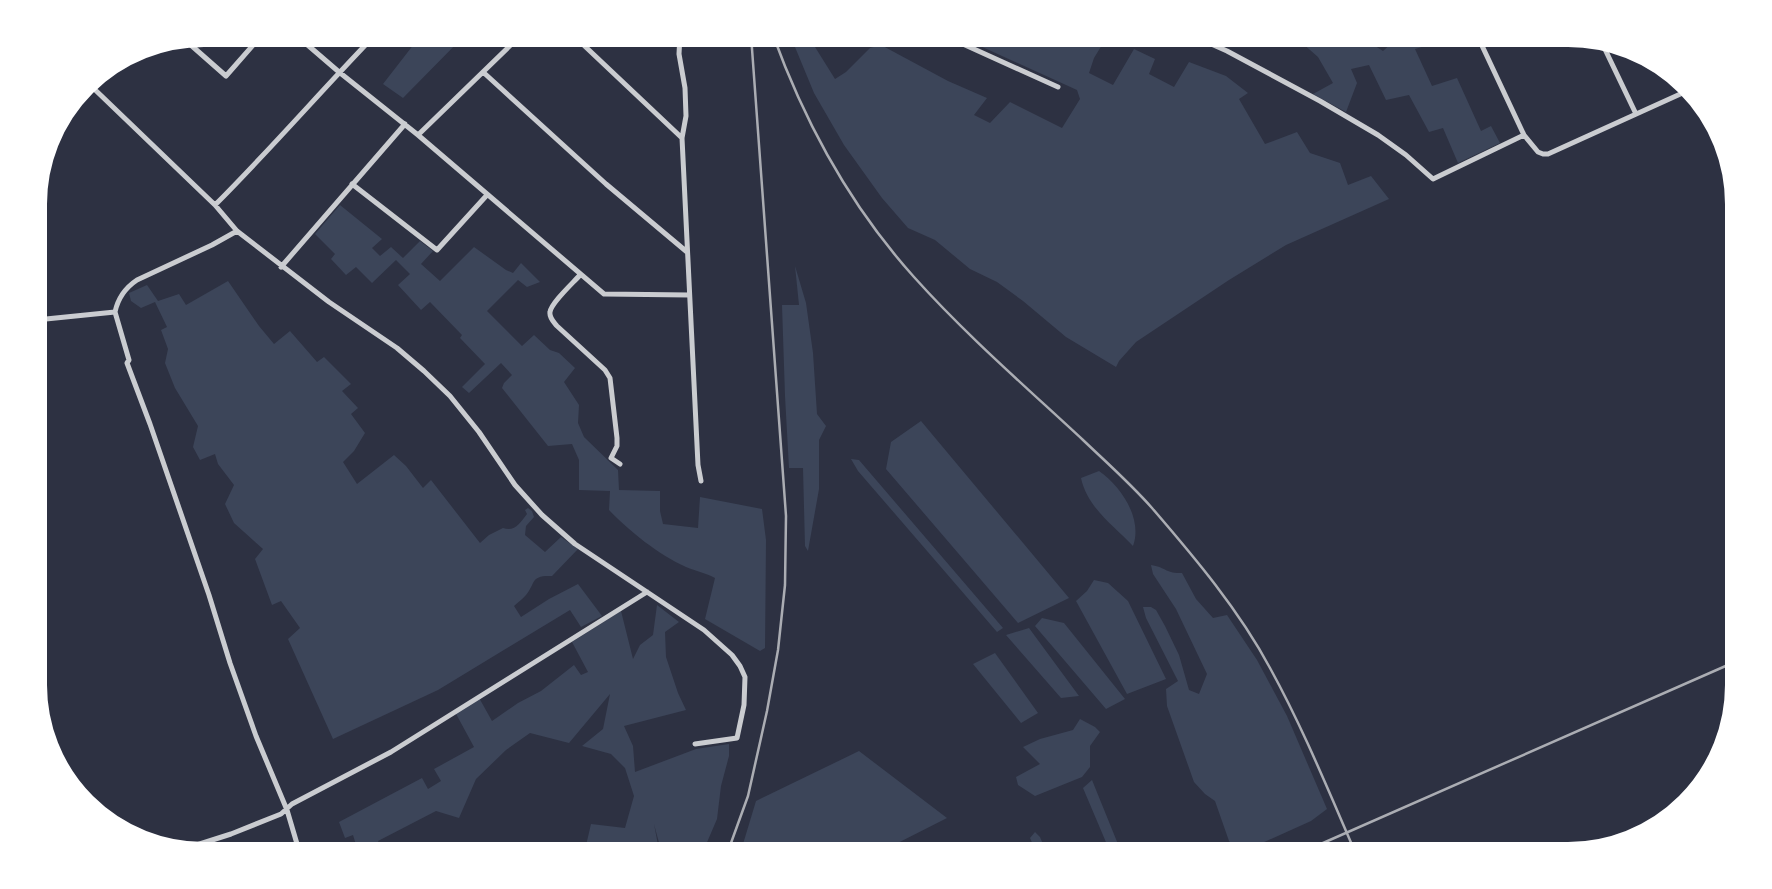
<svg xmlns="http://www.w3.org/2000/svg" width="1772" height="889" font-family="Roboto,sans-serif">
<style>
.green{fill:#3c4559}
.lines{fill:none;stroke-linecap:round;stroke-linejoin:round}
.minor{stroke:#caccd0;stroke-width:5}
.rail{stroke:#abadb3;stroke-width:2.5}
.rim{fill:none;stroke:#fff;stroke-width:6}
</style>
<rect width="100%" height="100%" fill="#2d3142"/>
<path class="green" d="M421,35h44l-62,63 -20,-14z
M790,35h14l11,12 20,32 11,-7 24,-24 11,-3 67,36 39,17 -13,17 16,8 20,-21 52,26 18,-29 -3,-9 -121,-55h68l5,2 2,-2h65l9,5 -11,18 -5,15 24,12 21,-36 21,10 -6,15 25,13 15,-25 37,14 22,17 -9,6 26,45 32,-12 13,21 30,10 8,22 23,-9 18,23 -103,46 -57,35 -93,62 -17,19 -3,6 -50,-30 -43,-36 -26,-19 -27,-13 -35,-29 -27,-12 -26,-30 -38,-53 -30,-52z
M1293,35h65l25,16 11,-10 2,-6h43l-4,8 -20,6 17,37 25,-8 24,53 10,-5 9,17 -42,20 -15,-35 -14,4 -20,-37 -23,5 -17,-35 -18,4 6,14 -11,29 -33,-18 20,-11 -15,-26z
M340,205l42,34 -10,9 8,8 11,-9 12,11 17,-17 13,10 -12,13 19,17 34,-34 32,23 7,3 8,-10 19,19 -13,5 -9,-7 -31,31 35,35 12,-11 16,15 9,3 16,15 -11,14 15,23 -1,18 6,14 34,33 1,20 41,1v20l3,13 35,4 2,-31 62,12 4,31 -1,108 -5,3 -55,-32 10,-41c-9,-5 -19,-7 -29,-11 -27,-12 -57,-36 -77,-57l1,-19 -31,-1v-30l-7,-16 -24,2 -46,-58 2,-5 8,-8 -11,-12 -32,30 -7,-6 23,-23 -25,-26 2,-3 -32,-33 -9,8 -23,-25 12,-11 -14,-14 -24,23 -16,-16 -10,8 -15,-16 4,-5 -20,-20z
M795,266l11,37 7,50 4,61 9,12 -7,14v49l-11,62 -3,-5 -2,-78h-14l-4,-72 -3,-91h17z
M228,281l31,45 15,18 16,-13 27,31 7,-5 27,27 -9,7 16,17 -7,6 14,19 -11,18 -11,11 14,22 37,-29 12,11 17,22 8,-8 49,63 9,-8 14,-7c12,4 17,-5 24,-14l-2,-4 3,-2 4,3 2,6 -8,9 -1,9 20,17 16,-15 17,12 -26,27c-22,-1 -16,7 -26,19 -3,4 -8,7 -12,11l7,11 28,-18 29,-15 24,32 -21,11 -11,-17 -132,80 -105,49 -45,-100 12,-11 -19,-27 -9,4 -17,-46 8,-10 -29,-26 -9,-19 9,-19 -16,-21 -3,-10 -15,6 -7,-13 5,-21 -23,-38 -10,-25 3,-14 -7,-19 6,-3 -12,-25 -14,6 -10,-7 -2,-8 18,-8 11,16 21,-7 7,11z
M921,421l148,177 -51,25 -132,-154 5,-27z
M851,459l8,1 144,168 -6,4 -139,-161z
M1099,471c22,15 44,48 34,75 -20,-21 -46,-39 -52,-68z
M1151,565c15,2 15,9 31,8l14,26 17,19 14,-3 30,45 30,56 40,93 -16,12 -71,32 -11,-12 -14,-40 -10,-7 -11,-12 -27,-76 -1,-17 12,-8 -32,-63 -3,-11h8l5,3 9,16 14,29 10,35 10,4 8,-20 -31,-65 -23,-35z
M1094,580l14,3 20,18 38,78 -39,15 -51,-93 11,-10z
M657,605l22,17 -14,10 1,25 12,36 8,17 -62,16 9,20 2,26 61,-23 33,-5v12l-8,30 -4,33 -15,35h-40l-8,-30 4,21 -1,9h-73l7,-30 34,4 9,-32 -9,-28 -14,-14 -29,-8 21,-17 7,-35 -41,49 -39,-10 -24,17 -30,29 -17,39 -23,-7 -58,30 5,13h-34l-1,-1 9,-5 -4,-13 -8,3 -6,-16 83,-44 6,11 13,-8 -7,-12 40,-22 -19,-35 23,-16 14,25 26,-18 23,-12 33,-26 7,10 7,-3 -16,-30 49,-31 12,48 7,-14 13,-10z
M1042,618l22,5 61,76 -19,10 -71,-83z
M1029,628l50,68 -18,2 -55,-63z
M995,653l43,60 -17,10 -48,-59z
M1080,719l15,8 5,5 -10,14v21l-8,10 -47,19 -17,-11 -2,-8 24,-13 -17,-17 17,-8 33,-9z
M859,751l88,67 -71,36h-136l16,-53z
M1092,780l30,74h-11l-28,-66z
M1035,832l5,5 7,17h-10l-7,-16z"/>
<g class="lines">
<path class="minor" d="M296,35l43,37 79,63 186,159 85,1
M573,35l109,103
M680,35l-1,19 6,34 1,28 -4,22 16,327 3,16
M943,35l115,52
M1191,35l36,16 93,50 58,34 28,20 27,24 91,-44
M1477,35l47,100 14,17 5,2h5l139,-63
M184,39l42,37 36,-41
M1602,43l34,71
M483,72l123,112 81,68
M88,83l127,122 22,26 92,71 68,46 27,23 26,25 29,36 36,53 27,30 33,29 129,86 28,25 8,11 5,11 -1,28 -7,33 -42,6
M418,135l103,-100
M352,184l85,66 50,-55
M215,205c55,-55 106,-114 160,-170
M281,267l124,-143
M580,275c-7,8 -29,28 -30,37 -1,6 4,10 7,14l48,44 5,8 7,60v8l-6,12 9,6
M115,312l14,48 -2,3 23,61 59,171 21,68 26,73 31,74 13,44
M36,320l79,-8c3,-14 10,-24 22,-32l75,-35 25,-14
M184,849l47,-15 50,-20 11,-10 99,-52 256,-160"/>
<path class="rail" d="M773,35c32,88 78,172 141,242 52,58 112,110 169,163 23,22 48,44 69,68 43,50 87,102 118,160 33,60 59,124 86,186
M727,854l21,-58 19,-85 11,-61 7,-65 1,-69 -35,-481
M1298,854l439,-193"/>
</g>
<path d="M0 0H1772V889H0ZM204 44H1568A160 160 0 0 1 1728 204V685A160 160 0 0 1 1568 845H204A160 160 0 0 1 44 685V204A160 160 0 0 1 204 44Z" fill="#fff" fill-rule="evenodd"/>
<path class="rim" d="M204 44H1568A160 160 0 0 1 1728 204V685A160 160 0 0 1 1568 845H204A160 160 0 0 1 44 685V204A160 160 0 0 1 204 44Z"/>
</svg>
